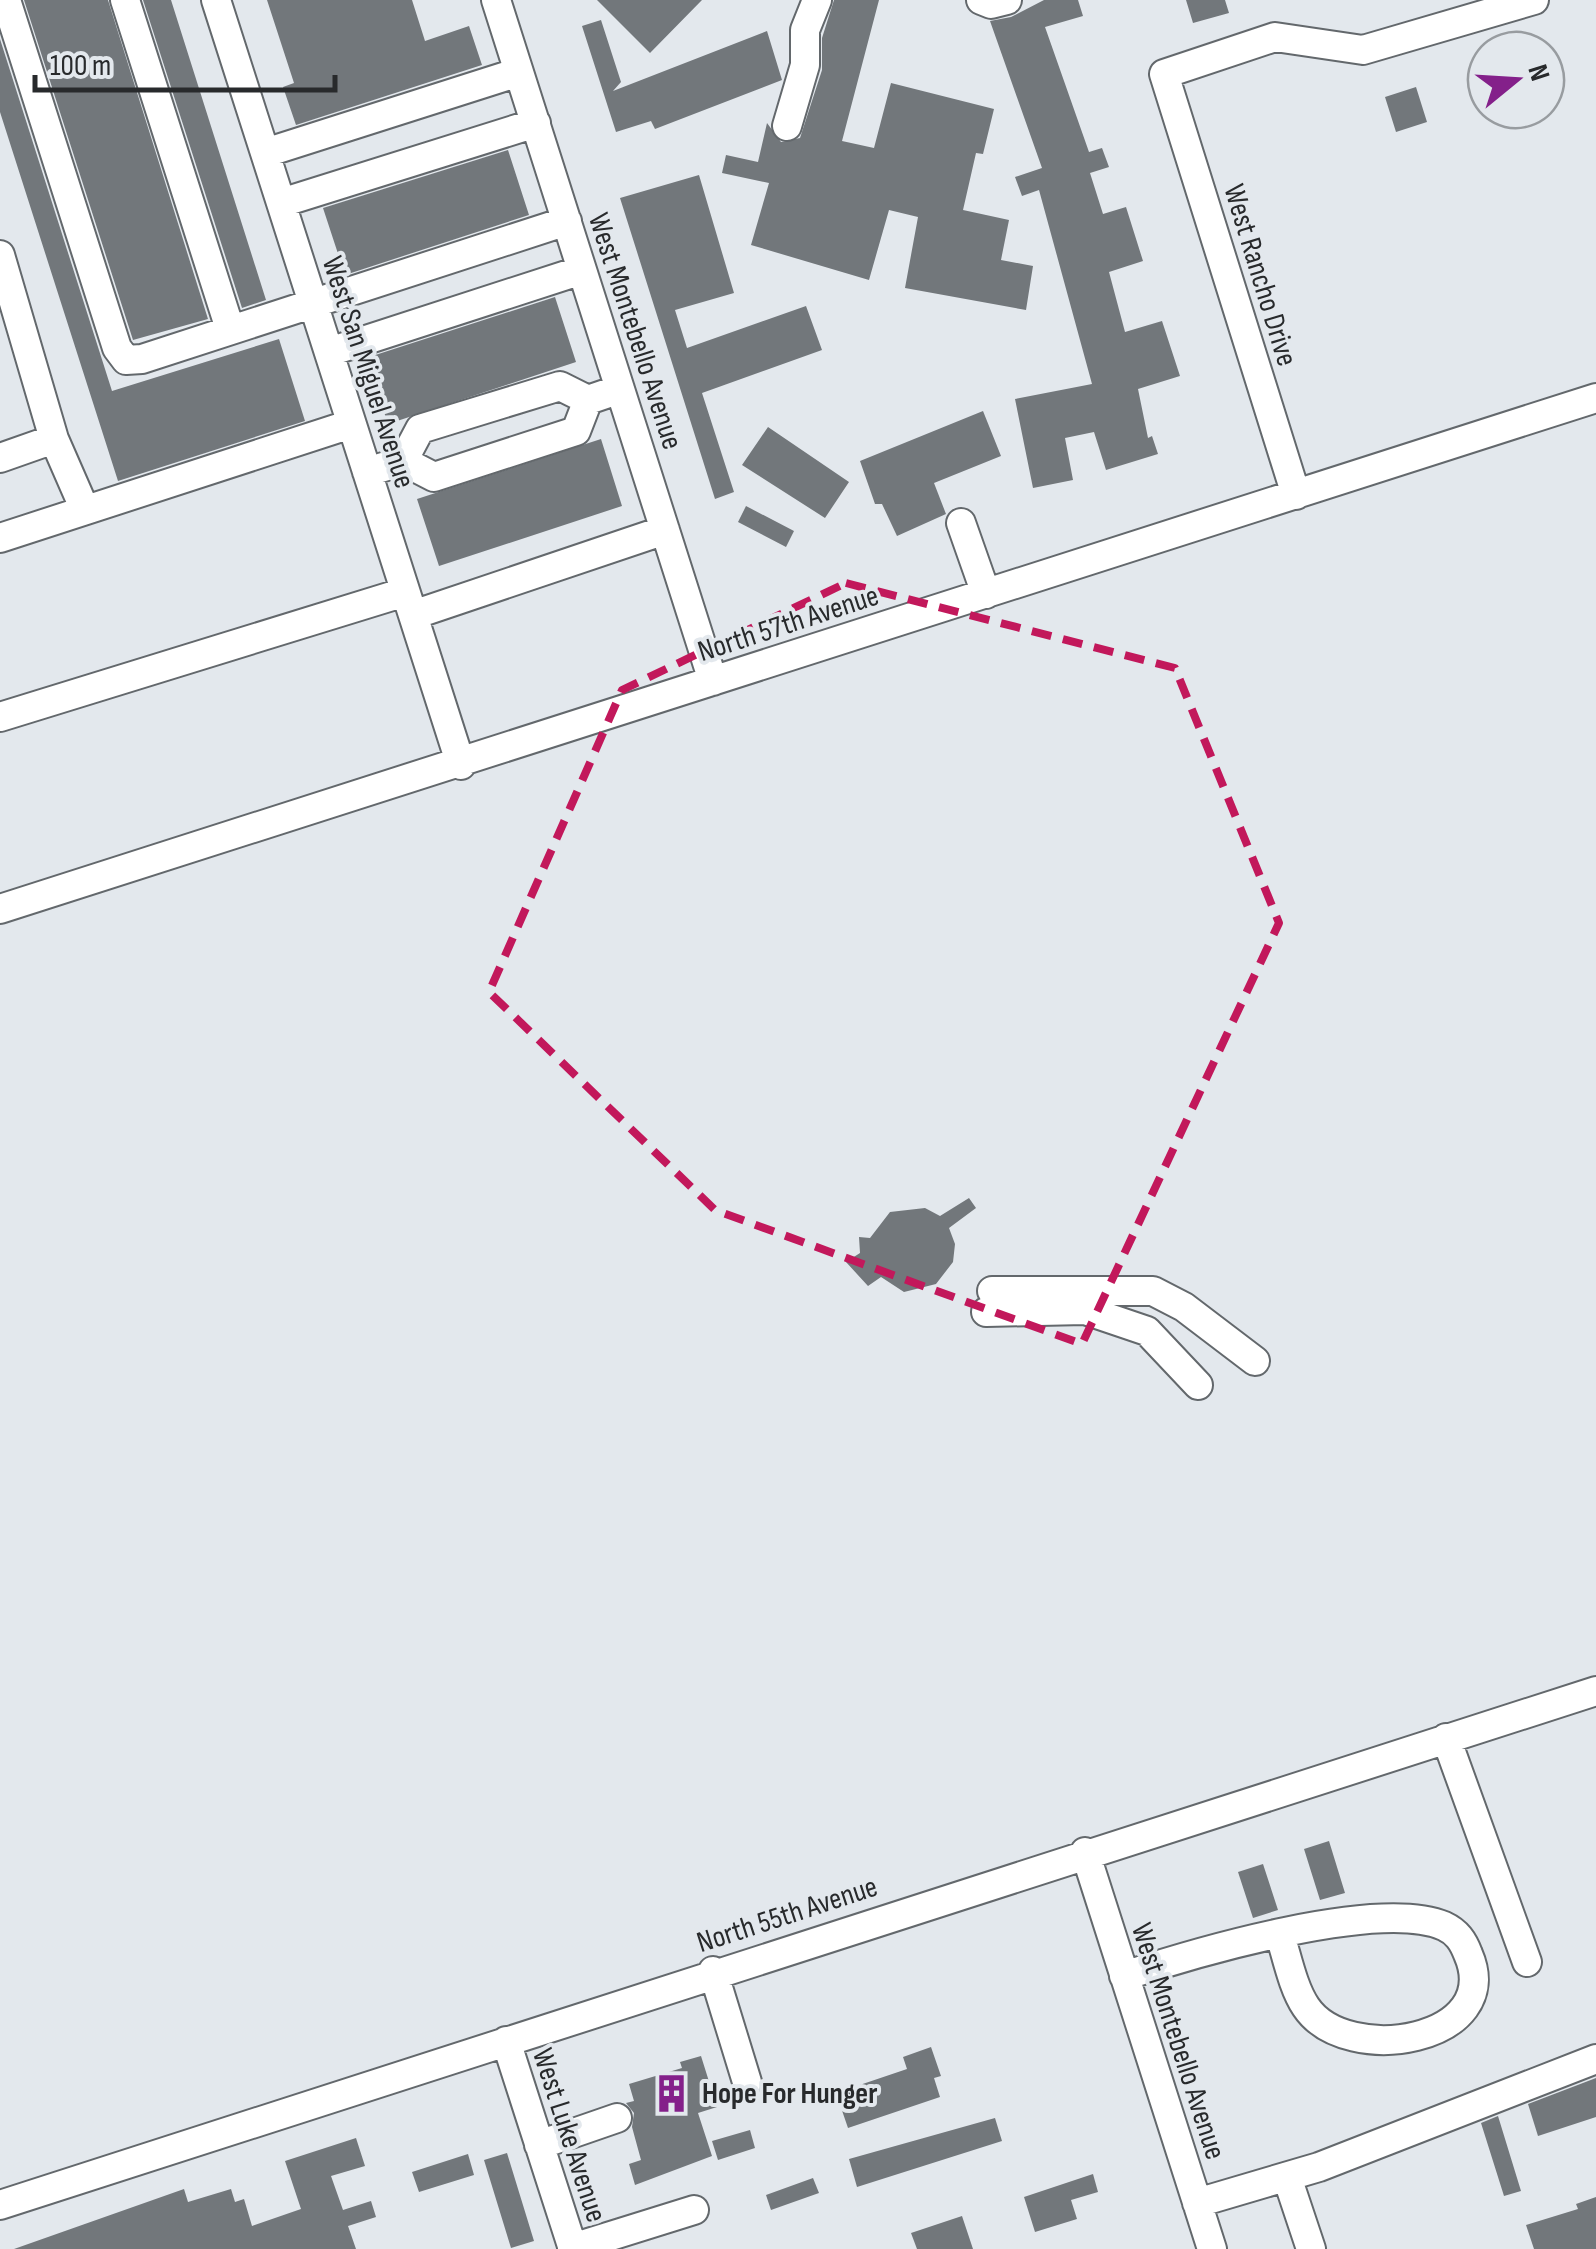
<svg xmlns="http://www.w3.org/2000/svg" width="1596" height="2249" font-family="'Sofia Sans Condensed',sans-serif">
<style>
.building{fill:#72777b}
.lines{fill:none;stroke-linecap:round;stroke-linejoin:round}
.minor-casing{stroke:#63686c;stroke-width:32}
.minor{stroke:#fff;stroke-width:28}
.marked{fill:none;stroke:#c2185b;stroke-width:8;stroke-dasharray:20 12;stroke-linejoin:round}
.labels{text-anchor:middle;stroke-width:8;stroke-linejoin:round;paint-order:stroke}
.street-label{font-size:30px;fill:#282a2c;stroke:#e3e8ed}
.poi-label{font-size:30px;font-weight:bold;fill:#282a2c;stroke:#e3e8ed;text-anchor:start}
</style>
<rect width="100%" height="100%" fill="#e3e8ed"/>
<path class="building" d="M24,0h84l100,319 -75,21z
M143,0h28l95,300 -24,8z
M267,0h145l13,41 44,-15 13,39 -186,60 -13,-38 11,-4z
M597,0h105l-52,53z
M834,0h45l-37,141 32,7 17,-65 103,26 -11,45 -7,-1 -13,57 46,10 -8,40 32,6 -7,44 -121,-22 13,-71 -29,-7 -20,70 -118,-35 18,-62 -47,-10 4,-18 32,7 9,-39 14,19 19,-4 22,-68v-32z
M1044,0h34l5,16 -38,11 44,125 13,-4 7,19 -19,6 13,41 23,-7 17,54 -34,11 16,60 37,-11 18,55 -42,13 10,49 4,-2 6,18 -52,16 -12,-38 -29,6 8,42 -40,8 -18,-89 77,-15 -53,-194 -17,6 -7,-19 27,-9 -52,-147 21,-4z
M1186,0h39l4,13 -36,10z
M601,20l20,62 -8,9 154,-60 15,49 -127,49 -4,-8 -35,11 -34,-106z
M0,39l112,352 167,-52 26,82 -187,60 -118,-369z
M1416,87l11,35 -31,10 -11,-35z
M508,150l21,65 -184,60 -22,-67z
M699,175l35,118 -59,17 12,38 119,-42 16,44 -120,43 32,99 -19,7 -95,-301z
M555,297l21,65 -188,62 -22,-66z
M983,411l18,45 -67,27 12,31 -49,22 -15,-32h-7l-15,-43z
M768,427l81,55 -24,36 -83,-53z
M601,439l21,67 -183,60 -22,-67z
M746,506l48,25 -8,16 -48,-25z
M969,1198l7,10 -27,20 6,16 -2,18 -17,22 -32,8 -23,-15 -13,9 -22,-24 14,-9 -1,-16 11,1 20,-26 35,-4 15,8z
M1329,1841l16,52 -25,7 -16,-51z
M1263,1864l15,46 -25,8 -15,-46z
M931,2047l10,29 -7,2 6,19 -92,31 -12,-35 71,-24 -4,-12z
M701,2056l16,51 -19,6 14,43 -77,29 -6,-21 12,-4 -9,-33 2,-14 -8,-10 8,-2 -5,-17 53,-16 -2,-6z
M1596,2078v39l-58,19 -10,-32z
M1498,2116l23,75 -17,5 -23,-73z
M995,2118l7,23 -145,46 -8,-28z
M750,2130l5,18 -37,12 -6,-19z
M356,2138l9,28 -34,10 12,34 28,-9 5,16 -28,9 8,23h-342l170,-60 4,13 43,-13 4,13 9,-3 8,27 49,-17 -16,-48z
M507,2153l27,88 -23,7 -27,-88z
M468,2154l6,21 -55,17 -7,-20z
M1093,2174l5,18 -27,8 6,19 -42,13 -11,-35z
M813,2178l6,15 -48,17 -5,-15z
M1596,2197v52h-62l-8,-24 52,-16 -2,-5z
M962,2216l11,33h-56l-6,-16z"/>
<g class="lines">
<defs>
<path id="minor" d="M6,0l111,348 9,12 16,-1 425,-138
M125,0l105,329
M216,0l245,765
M496,0l217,681
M981,0l10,4 16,-4
M787,126l18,-61v-35l12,-30
M265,153l254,-81
M281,203l255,-80
M0,255l54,184
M329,352l253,-82
M0,458l54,-19 31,71
M403,461l31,16 142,-46 12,-31
M367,472l36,-11 17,-32 140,-43 28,14 32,-11
M1296,495l-132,-421 111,-37 88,13 171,-50
M961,523l25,71
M0,538l351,-114
M413,615l252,-85
M0,717l405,-125
M0,909l1596,-511
M992,1291h161l31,16 71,54
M986,1312l99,-2 62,21 51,54
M1446,1738l81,224
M1085,1852l127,397
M713,1971l34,111
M1124,1976c70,-23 254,-78 320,-50 13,6 19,15 24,28 38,87 -121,114 -162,53 -13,-19 -19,-50 -26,-72
M506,2041l67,208
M539,2145l78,-27
M1287,2177l24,72
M1197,2203l122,-36 277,-108
M0,2205l1596,-514
M572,2248l122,-38"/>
</defs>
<use href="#minor" class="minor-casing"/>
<use href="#minor" class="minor"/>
</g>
<path class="marked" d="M846,583l329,85 104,255 -197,421 -367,-134 -226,-218 133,-302z"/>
<defs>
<symbol id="building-bare" viewBox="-9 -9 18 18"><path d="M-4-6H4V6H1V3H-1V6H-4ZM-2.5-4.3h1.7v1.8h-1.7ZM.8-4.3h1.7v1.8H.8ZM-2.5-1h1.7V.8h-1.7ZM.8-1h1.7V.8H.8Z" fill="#84208a" stroke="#e3e8ed" stroke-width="2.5" paint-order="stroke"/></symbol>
</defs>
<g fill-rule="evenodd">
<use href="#building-bare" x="644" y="2066" width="55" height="55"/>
</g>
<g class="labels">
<g class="street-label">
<text transform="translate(1261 275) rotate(73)" y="10">West Rancho Drive</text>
<text transform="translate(636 331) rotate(72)" y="10">West Montebello Avenue</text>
<text transform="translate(369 372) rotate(72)" y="10">West San Miguel Avenue</text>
<text transform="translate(788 623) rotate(-18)" y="10">North 57th Avenue</text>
<text transform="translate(787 1914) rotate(-18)" y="10">North 55th Avenue</text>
<text transform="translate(1179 2041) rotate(72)" y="10">West Montebello Avenue</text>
<text transform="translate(570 2135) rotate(72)" y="10">West Luke Avenue</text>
</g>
<g class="poi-label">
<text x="702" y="2103">Hope For Hunger</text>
</g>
</g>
<g transform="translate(1516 80) rotate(72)"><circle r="48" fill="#e3e8ed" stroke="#989ca0" stroke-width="2.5"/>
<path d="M0-8L18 38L0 25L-18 38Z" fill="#84208a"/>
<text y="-15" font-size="28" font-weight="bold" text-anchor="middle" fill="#282a2c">N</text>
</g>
<path d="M35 75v15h300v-15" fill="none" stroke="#282a2c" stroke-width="5"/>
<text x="50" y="75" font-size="30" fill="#282a2c" stroke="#e3e8ed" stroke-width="8" paint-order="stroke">100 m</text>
</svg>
